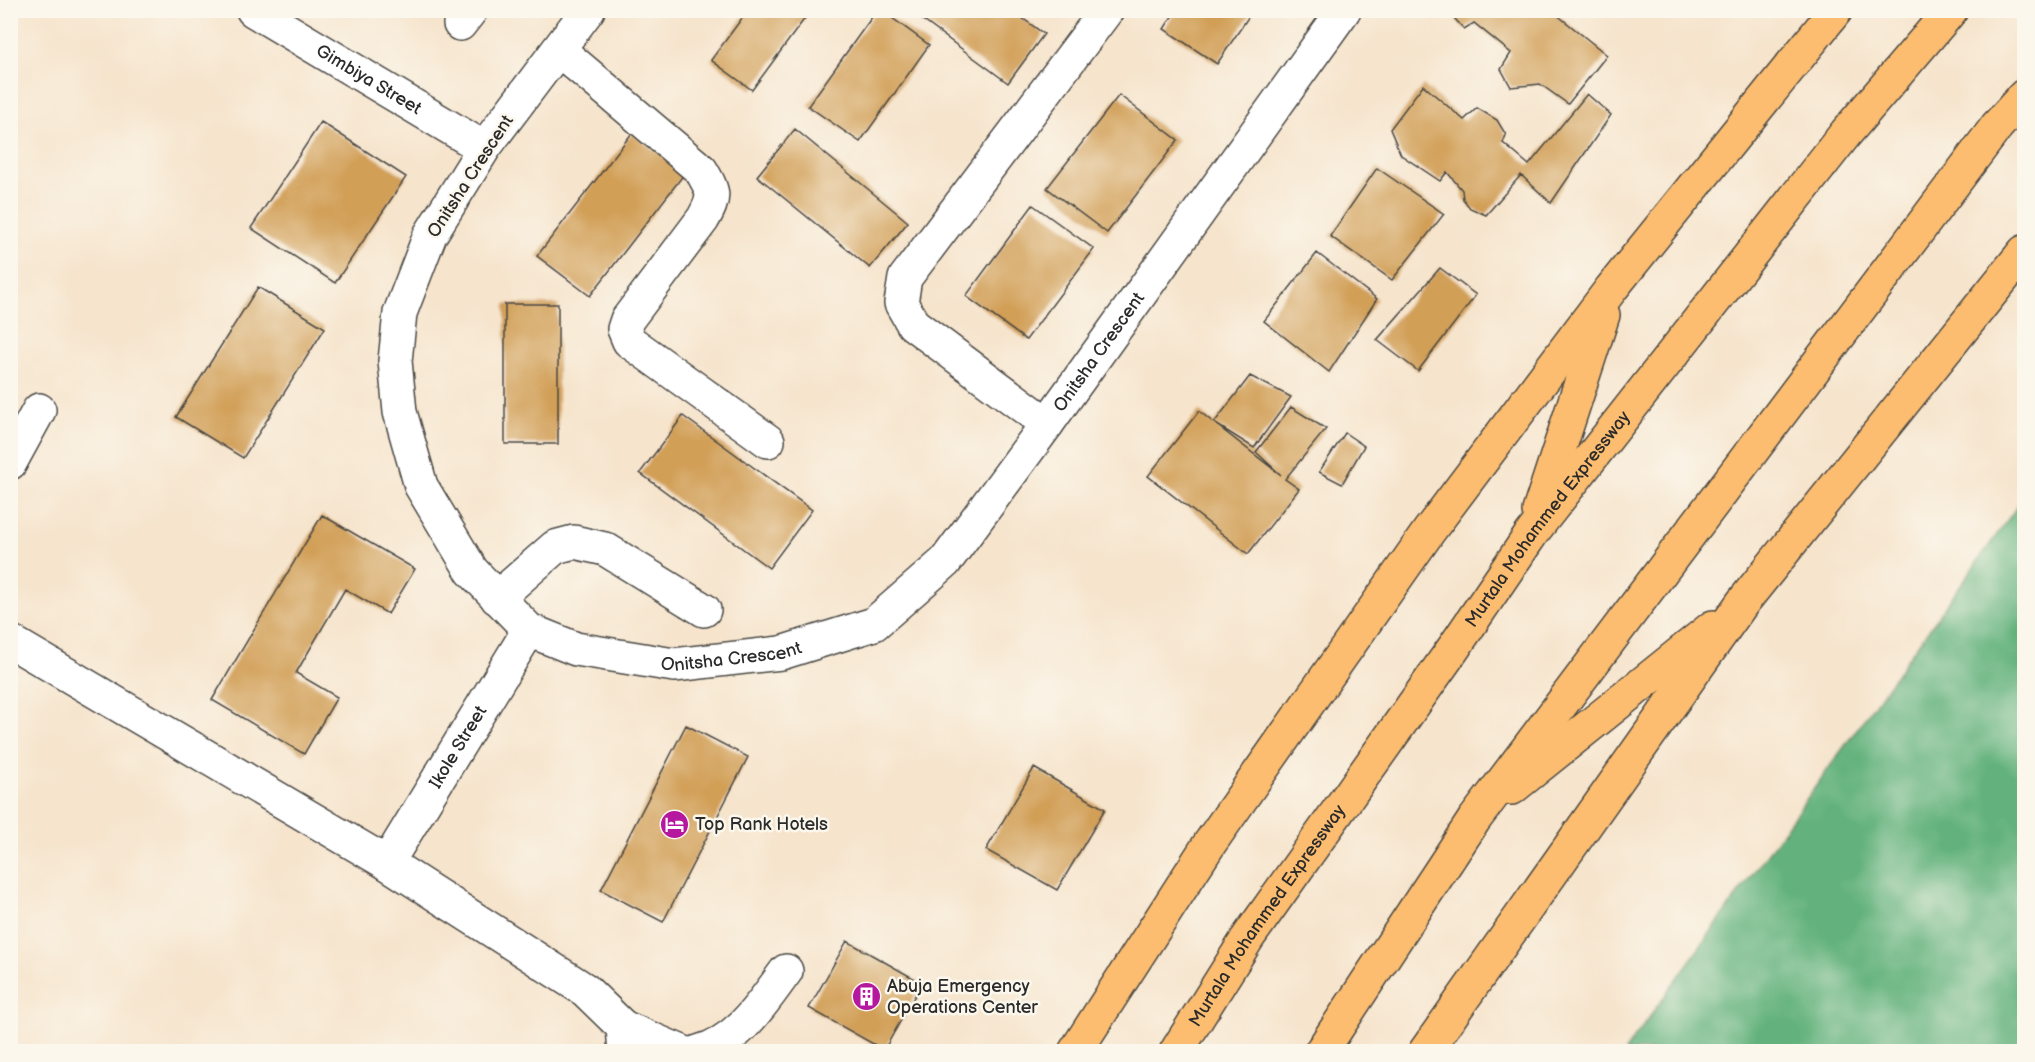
<svg xmlns="http://www.w3.org/2000/svg" width="2035" height="1062" font-family="'Balsamiq Sans',sans-serif">
<style>
.forest{fill:#63b27d;stroke:#476e54;stroke-width:1.5}
.building{fill:#d19f57}
.lines{fill:none;stroke-linecap:round;stroke-linejoin:round}
.minor-casing{stroke:#494743;stroke-width:36}
.highway-casing{stroke:#494743;stroke-width:36}
.minor{stroke:#fff;stroke-width:33}
.highway{stroke:#fcbd6f;stroke-width:33}
.labels{text-anchor:middle;stroke-width:5;stroke-linejoin:round;paint-order:stroke}
.street-label{font-size:18px;fill:#2b2b2b;stroke:#fbf7ec}
.poi-label{font-size:18px;fill:#2b2b2b;stroke:#fbf7ec;text-anchor:start}
</style>
<rect width="100%" height="100%" fill="#fbf7ec"/>
<filter id="ink" filterUnits="userSpaceOnUse"><feTurbulence type="fractalNoise" baseFrequency=".0167" numOctaves="2"/><feDisplacementMap in="SourceGraphic" scale="12" xChannelSelector="R" yChannelSelector="G"/><feConvolveMatrix kernelMatrix="1 2 1 2 8 2 1 2 1" color-interpolation-filters="sRGB"/></filter>
<filter id="wash" filterUnits="userSpaceOnUse"><feTurbulence type="fractalNoise" baseFrequency=".008" numOctaves="4" result="noise"/><feDisplacementMap in="SourceGraphic" scale="24" xChannelSelector="R" yChannelSelector="G"/><feGaussianBlur stdDeviation="1.35" result="paint"/><feColorMatrix in="noise" values="0 0 0 0 0 0 0 0 0 0 0 0 0 0 0 0 0 1.4 0 .05"/><feComposite in="paint" operator="in"/></filter>
<g filter="url(#wash)">
<rect width="100%" height="100%" fill="#f6e4cc"/>
<path class="forest" d="M2024,497v554h-399z"/>
<g id="blocks">
<path class="building" d="M748,10h63l-59,80 -41,-30z
M877,10h4l48,35 -69,97 -52,-36z
M909,10h102l33,24 -36,49z
M1176,10h77l-36,54 -53,-35z
M1465,10h86l56,45 -39,49 -28,-20 -29,3 -10,-18 10,-16 -37,-30 -10,6 -9,-10z
M1423,85l41,35 13,-12 20,12 9,15 -3,8 26,22 58,-71 24,21 -60,88 -30,-28 -35,40 -16,-7 -7,-9 -1,-9 -15,-18 -7,9 -39,-26 -11,-26z
M1119,95l59,45 -71,93 -60,-45z
M321,122l85,55 -71,106 -84,-55z
M795,129l113,93 -38,46 -113,-92z
M632,133l53,40 -95,123 -53,-40z
M1377,168l67,46 -52,66 -62,-44z
M1033,205l61,44 -68,91 -60,-44z
M1317,253l60,46 -48,73 -65,-51z
M1440,268l36,27 -58,76 -41,-31z
M258,287l67,41 -82,130 -67,-41z
M505,304h53v140h-53z
M1250,376l41,21 -37,51 -40,-25 67,52 -25,-23 35,-45 35,22 -41,50 14,10 -51,65 -100,-78 51,-65 15,12z
M683,416l129,94 -43,58 -129,-95z
M1345,433l19,13 -22,38 -23,-12z
M322,515l93,54 -27,45 -43,-25 -49,84 41,24 -33,57 -92,-54z
M686,725l62,32 -85,165 -62,-32z
M1034,768l71,41 -48,81 -71,-40z
M847,941l75,42 -38,67 -75,-42z"/>
</g>
</g>
<g filter="url(#ink)">
<use href="#blocks" fill-opacity="0" stroke="#494743" stroke-width="1.5"/>
<g class="lines">
<defs>
<g id="minor">
<path id="s1" d="M253,10l231,138"/>
<path id="s2" d="M588,10l-104,138 -54,87 -30,78 -5,48 5,51 21,74 51,85 57,59 47,19 98,16 107,-12 93,-29 71,-62 102,-138 297,-414"/>
<path d="M460,24l11,-14"/>
<path d="M559,50l142,120c13,22 15,26 2,49l-76,101 -3,9 5,12 139,100"/>
<path d="M1047,424l-134,-100 -12,-21 4,-25 202,-268"/>
<path d="M10,463l29,-53"/>
<path d="M497,598l58,-51 19,-5 31,7 99,61"/>
<path d="M10,641l377,222 198,127 38,37 2,25"/>
<path id="s3" d="M387,863l142,-233"/>
<path d="M623,1027l59,25"/>
<path d="M698,1052c41,-10 64,-49 88,-81"/>
</g>
<g id="highway">
<path d="M1539,511l64,-196"/>
<path d="M1512,788l201,-161"/>
<path d="M1075,1052l135,-209 219,-312 182,-242 225,-279"/>
<path id="s4" d="M1176,1052l73,-116 204,-287 79,-116 314,-400 105,-123"/>
<path d="M1321,1052l153,-232 523,-694 27,-30"/>
<path d="M1425,1052l318,-450 281,-350"/>
</g>
</defs>
<use href="#minor" class="minor-casing"/>
<use href="#highway" class="highway-casing"/>
<use href="#minor" class="minor"/>
<use href="#highway" class="highway"/>
</g>
</g>
<defs>
<symbol id="hotel-disc" viewBox="-11 -11 22 22"><circle r="9.5" fill="#b5179e" stroke="#fbf7ec"/><path d="M-6-4.5h1.5V1H6V5H4.5V3h-9V5H-6ZM-4 0a1.8 1.8 0 1 1 3.6 0ZM.5 0V-2.5h3Q6-2.5 6 0Z" fill="#fff"/></symbol>
<symbol id="building-disc" viewBox="-11 -11 22 22"><circle r="9.5" fill="#b5179e" stroke="#fbf7ec"/><path d="M-4-6H4V6H1V3H-1V6H-4ZM-2.5-4.3h1.7v1.8h-1.7ZM.8-4.3h1.7v1.8H.8ZM-2.5-1h1.7V.8h-1.7ZM.8-1h1.7V.8H.8Z" fill="#fff"/></symbol>
</defs>
<g fill-rule="evenodd">
<use href="#hotel-disc" x="658" y="808" width="33" height="33"/>
<use href="#building-disc" x="850" y="980" width="33" height="33"/>
</g>
<g class="labels">
<g class="street-label">
<text dy="6" stroke="none"><textPath href="#s1" startOffset="135">Gimbiya Street</textPath></text>
<text transform="translate(470 176) rotate(-57)" y="6">Onitsha Crescent</text>
<text dy="6" stroke="none"><textPath href="#s2" startOffset="1426">Onitsha Crescent</textPath></text>
<text dy="6" stroke="none"><textPath href="#s4" startOffset="650">Murtala Mohammed Expressway</textPath></text>
<text dy="6" stroke="none"><textPath href="#s2" startOffset="924">Onitsha Crescent</textPath></text>
<text dy="6" stroke="none"><textPath href="#s3" startOffset="136">Ikole Street</textPath></text>
<text dy="6" stroke="none"><textPath href="#s4" startOffset="164">Murtala Mohammed Expressway</textPath></text>
</g>
<g class="poi-label">
<text x="695" y="830">Top Rank Hotels</text>
<text x="887" y="992">Abuja Emergency<tspan x="887" dy="21">Operations Center</tspan></text>
</g>
</g>
<rect width="2035" height="1062" fill="none" stroke="#fbf7ec" stroke-width="36"/>
</svg>
